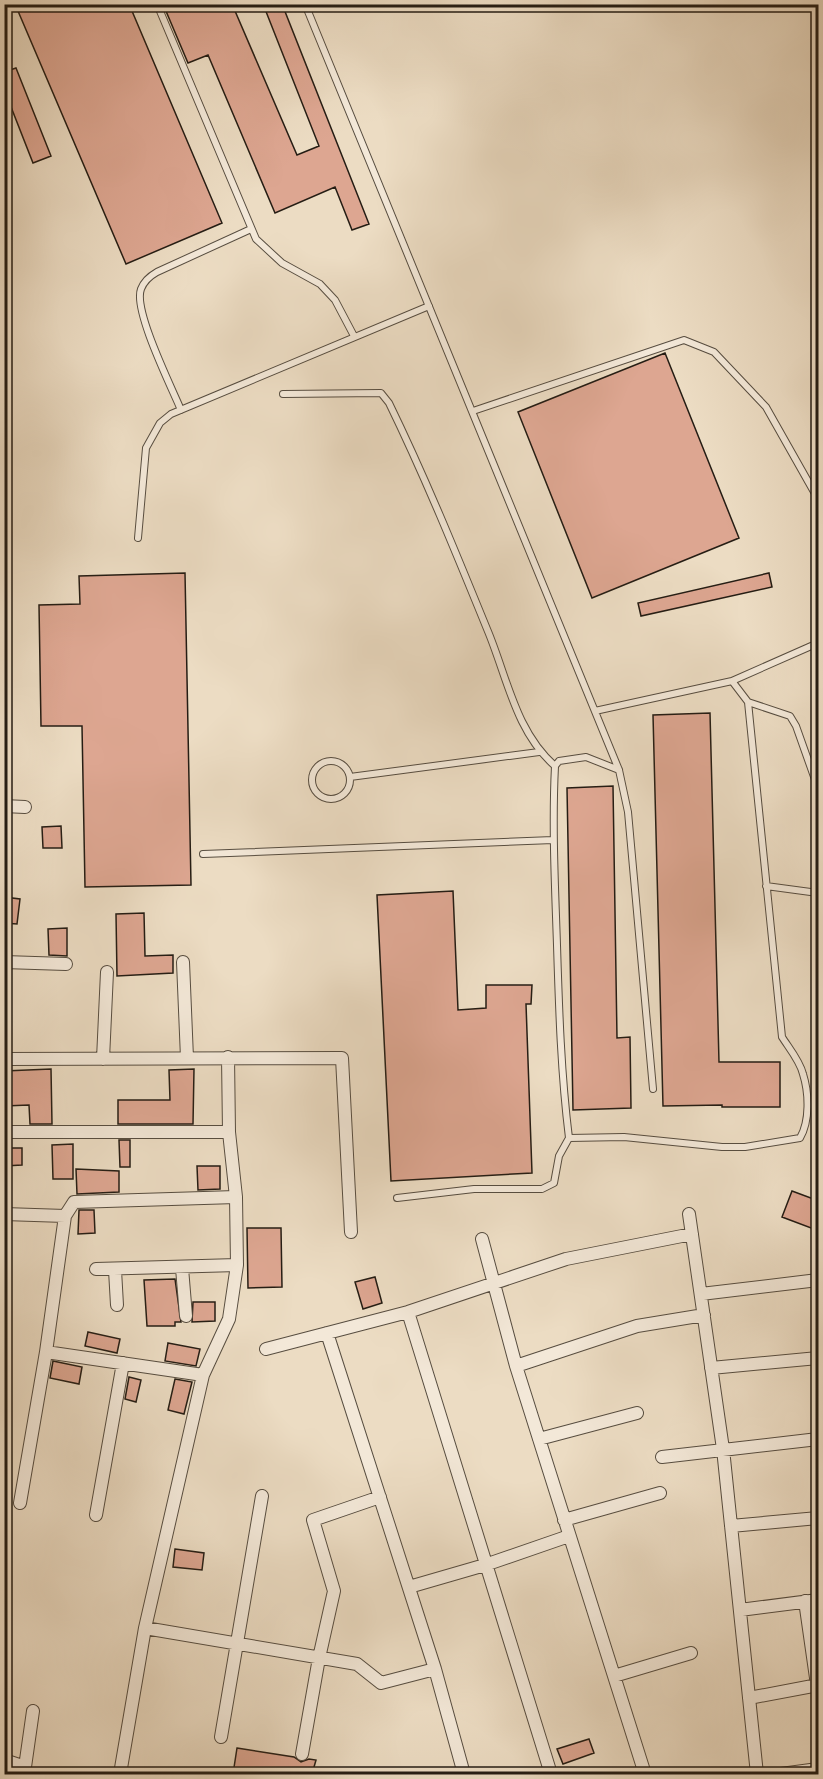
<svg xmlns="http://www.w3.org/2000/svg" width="823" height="1779" font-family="'IM FELL French Canon',serif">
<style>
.building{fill:#dda691;stroke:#251d14;stroke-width:1.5}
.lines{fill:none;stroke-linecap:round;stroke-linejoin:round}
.service-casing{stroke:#574d40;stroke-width:8}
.minor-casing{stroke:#574d40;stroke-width:14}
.service{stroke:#f3e8d8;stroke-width:6}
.minor{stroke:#f3e8d8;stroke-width:12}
</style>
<rect width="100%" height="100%" fill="#ecdcc3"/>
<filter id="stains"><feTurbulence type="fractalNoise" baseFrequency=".00333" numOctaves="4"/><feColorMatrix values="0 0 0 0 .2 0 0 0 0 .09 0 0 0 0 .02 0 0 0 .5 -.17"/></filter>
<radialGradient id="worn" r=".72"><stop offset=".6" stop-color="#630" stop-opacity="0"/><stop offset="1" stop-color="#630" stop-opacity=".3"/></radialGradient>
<path class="building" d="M15,4h114l93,219 -96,41z
M163,4h69l65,151 22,-9 -54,-137 17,-5 87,220 -17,6 -17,-43 -60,26 -67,-158 -20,8z
M16,68l35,88 -18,7 -29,-74v-17z
M665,353l74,185 -147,60 -74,-186z
M185,573l6,312 -106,2 -3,-161h-41l-2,-121 41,-1 -1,-28z
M769,573l3,14 -131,29 -3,-13z
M710,713l9,349h61v45h-58v-2l-59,1 -10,-391z
M613,786l4,252 13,-1 1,71 -58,2 -6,-322z
M61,826l1,22h-19l-1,-21z
M453,891l5,119 28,-2v-23h46l-1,19h-5l6,169 -141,8 -14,-286z
M4,897l16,2 -3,25 -13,-1z
M144,913l1,43 28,-1v18l-56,3 -1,-62z
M67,928v28l-18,-1 -1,-26z
M51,1069l1,55h-22l-1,-19 -25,1v-35z
M194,1069l-1,55h-75v-24h52l-1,-30z
M119,1140h11v27h-10z
M73,1144v35h-20l-1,-34z
M4,1148h18v17l-18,1z
M197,1166h23v23l-22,1z
M76,1169l43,2v21l-42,2z
M792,1191l27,10v30l-37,-14z
M79,1210h15l1,23 -17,1z
M247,1228h34l1,59 -34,1z
M375,1277l7,26 -19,6 -8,-27z
M175,1279l6,43h-6v4h-28l-3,-46z
M193,1302h22v19l-23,1z
M88,1332l32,7 -3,14 -32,-7z
M168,1343l32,6 -4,17 -31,-5z
M53,1361l29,6 -3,17 -29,-6z
M129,1377l12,3 -5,22 -11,-3z
M175,1379l17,3 -8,32 -16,-4z
M175,1549l29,4 -2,17 -29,-3z
M589,1739l5,14 -31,11 -6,-15z
M237,1748l57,9 7,5 8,-3 7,1 -4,14h-79z"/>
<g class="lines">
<defs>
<path id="service" d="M157,4l99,235 26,24 38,21 15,16 19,36
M305,4l314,766 9,42 25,277
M283,394l98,-1 8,10c36,74 67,150 98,226 20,47 28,102 68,137
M181,410c-10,-24 -48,-100 -40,-121 3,-8 9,-13 16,-17l94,-43
M473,411l211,-71 30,12 52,55 52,92
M138,538l8,-90 14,-25 11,-9 258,-108
M748,702l42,14 6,10 22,62
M595,711l137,-30 86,-38
M312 780a19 19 0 1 1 38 0a19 19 0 1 1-38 0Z
M350,777l189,-25
M203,854l350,-14
M766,886l52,7
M569,1138c-8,-64 -10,-128 -12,-193 -2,-60 -5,-119 -2,-179l4,-5 27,-4 33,13
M397,1198l77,-9h68l12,-6 5,-27 10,-18 55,-1 98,10h23l55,-9c10,-17 9,-45 3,-64 -3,-13 -14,-26 -21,-37l-34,-335 -16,-21"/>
<path id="minor" d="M4,806l21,1
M4,962l62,2
M183,962l4,96
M4,1059l338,-1 9,174
M103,1059l4,-87
M4,1132h225
M4,1214l61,2
M689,1214l34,235 34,325
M482,1239l34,127 129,408
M182,1268l4,48
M96,1269l141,-4
M115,1270l2,35
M701,1294l117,-14
M408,1312l143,462
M327,1333l108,336 29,105
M266,1349l142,-37 158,-53 126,-25
M46,1352l157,23
M516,1366l121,-40 67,-11
M711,1368l107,-10
M539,1439l98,-26
M662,1457l156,-18
M20,1503l26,-151 19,-136 9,-14 162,-5
M96,1515l27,-152
M564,1520l96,-27
M731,1526l87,-8
M409,1587l76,-22 84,-29
M805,1601l12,84
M740,1610l78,-10
M145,1628l212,36 24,19 54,-14
M614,1676l77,-23
M749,1698l69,-13
M221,1737l41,-241
M302,1754l17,-96 15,-67 -21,-71 67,-23
M4,1760l21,7 -2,7
M25,1767l8,-56
M120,1774l25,-146 58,-253 26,-56 8,-54 -1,-68 -7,-65 -1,-75
M781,1774l37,-5"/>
</defs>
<use href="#service" class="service-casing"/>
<use href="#minor" class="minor-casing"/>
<use href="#service" class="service"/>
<use href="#minor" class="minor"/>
</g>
<rect width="823" height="1779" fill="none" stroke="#ecdcc3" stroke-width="24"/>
<rect x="6" y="6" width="811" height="1767" fill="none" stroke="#251d14" stroke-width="3"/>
<rect x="12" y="12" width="799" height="1755" fill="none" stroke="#251d14" stroke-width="1.5"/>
<rect width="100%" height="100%" filter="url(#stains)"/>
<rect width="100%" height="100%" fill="url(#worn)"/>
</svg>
